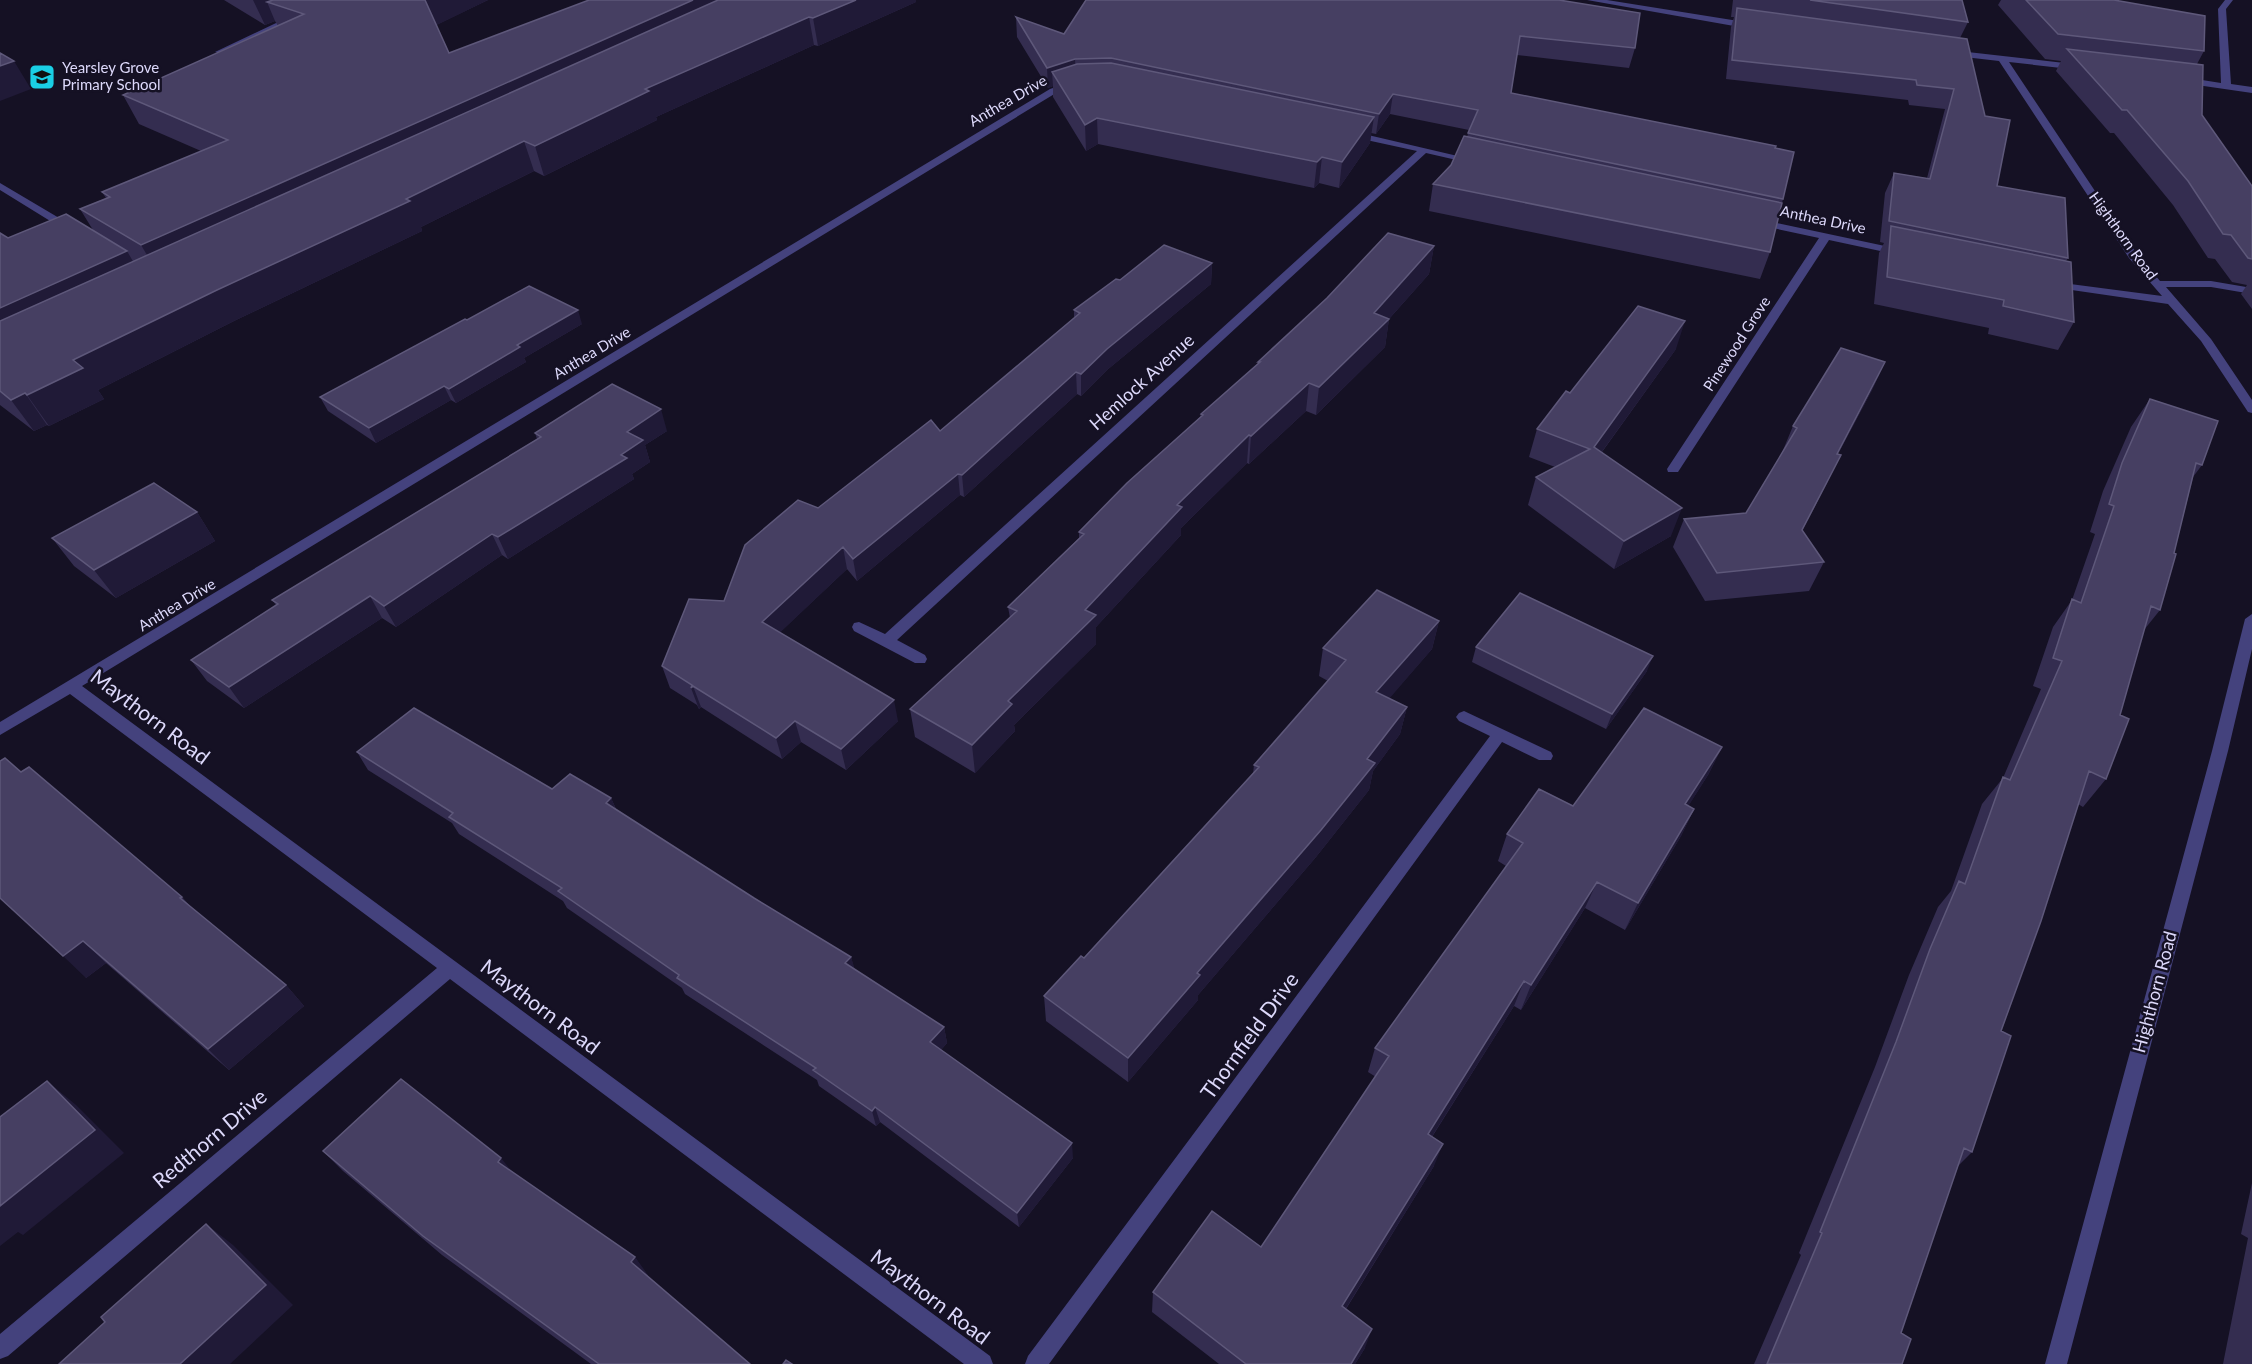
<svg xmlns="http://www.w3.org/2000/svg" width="2252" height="1364" font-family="Lato,sans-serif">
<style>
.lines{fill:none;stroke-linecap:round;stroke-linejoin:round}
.minor{fill:#44427d;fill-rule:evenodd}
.wall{fill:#342d50}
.shaded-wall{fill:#201a37}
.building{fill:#463f62;stroke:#5e587a;stroke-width:1.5}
.labels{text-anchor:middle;stroke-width:5;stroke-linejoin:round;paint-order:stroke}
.far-poi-label{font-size:15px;fill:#ddd9fb;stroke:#151124;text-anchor:start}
.far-street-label{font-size:15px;fill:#ddd9fb;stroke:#151124}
.street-label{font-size:18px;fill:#ddd9fb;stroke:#151124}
.near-street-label{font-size:21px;fill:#ddd9fb;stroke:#151124}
</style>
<rect width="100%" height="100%" fill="#151124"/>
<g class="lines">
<path class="minor" d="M1587,0h20l144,23 4,3 -4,3z
M2225,0h8l-7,9 5,75 21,3v6l-69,-10 -5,-3 5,-3 38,6 -3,-74z
M293,15l7,2 -78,37 -7,-2z
M1950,50l132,15 2,2 -5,3 -70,-8 128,192 23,27h51l41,7v6l-41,-7h-45l45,52 41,61v13l-4,-1 -47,-71 -33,-37 -117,-17 -2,-2 6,-3 107,14 -33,-38 -130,-197 -52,-6v-4z
M1071,82l3,1v4l-18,6 -974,593 908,670 3,8h-29l-514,-385 -442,377 -8,3v-25l437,-366 -367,-274 -70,41v-13l1050,-633z
M1351,131l128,30 -5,3 -48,-11 -529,487 28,15 2,4 -2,4h-10l-61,-32 -2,-4 2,-4 5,-1 26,12 532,-483 -69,-15v-4z
M0,183l76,45 1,2 -1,2h-8l-68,-42z
M1758,219l141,30 5,3 -5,3 -70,-15 -151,232h-10l-1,-3 152,-231 -65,-14v-4z
M2252,614v35l-24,102 -161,613h-22l167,-613 33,-132z
M1464,711l87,41 2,4 -2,4h-12l-37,-18 -453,622h-24l3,-8 462,-620 -31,-15 -3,-4 3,-4z"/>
</g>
<path class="wall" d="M224,0h264l-52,25 13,28 467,-51 -98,44 -4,-1 -158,72 1,3 -113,56 -10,-5 -113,56 1,4 -188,90 -136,69 6,9 -55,27 -2,-1 -13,6 -34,-26v-172l8,5 85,-8 -13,-21 26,-11 -4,-6 99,-41 -62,-27 -16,-29 155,-69 -3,-5 -10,4z
M1559,0l76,48 -6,20 -112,-13 -6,38 264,55 8,51 -13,53 -10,27 -331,-68 4,-27 18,-19 16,-28 2,-7 -79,-16 -14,20 -5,-1 -1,10 -31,45 -20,-5 -5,5 -216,-44 -12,7 -33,-54v-11l-5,2 -31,-51 -1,-20 48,17z
M1733,0h229l6,22 -8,16 37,148 71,72 -2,3 8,61 -16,28 -70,-16 1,-6 -115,-24 5,-51 5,-10 -4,-1 5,-49 9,-20 33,5 18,-69 -36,-4 -1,-5 -182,-21 5,-52 3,-10h-3z
M2001,0h113l90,51 -7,13 5,51 50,71v123l-11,-15 6,-9 -15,-3 -17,-23 -7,-1 -35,-53 -59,-72h-4l-54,-62 5,-10 -16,-2 -47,-54z
M1434,246l-5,28 -40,45 -4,28 -69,68 -10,-4 -57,53 -2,-1 -66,65v7l-85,92v17l-82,81 1,6 -40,42 -60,-36 -5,-28 100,-91 -2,-11 71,-69v-6l121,-115 1,-3 57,-50v-2z
M1212,263l-1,21 -104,86 -26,26 -4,-2 -113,103 -4,-2 -103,86 -10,-12 -68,64 119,88 -52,49 -45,-28 -19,17 -81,-52 -2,2 -2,-4 -27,-17 -8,-22 62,-65 94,-93 122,-77 134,-113v-8l46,-30z
M467,320l115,4 -58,34 2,4 -70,41 -5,-3 -75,43 -48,-32 -8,-14z
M1676,349l-74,103 69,84 -57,33 -86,-64 8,-28 19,-10 -26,-10 8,-28 33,-36z
M1885,362l-13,28 -34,64 -11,29 -25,48 22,31 -15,29 -104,10 -32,-54 11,-28 62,-6 35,-58 12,-29z
M2150,399l52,66 -9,12 -33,133 -16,20 -24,85 -14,64 -23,28 -5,-3 -77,227 -29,121 -14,14 -57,167 1,31h-148l47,-109 -2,-2 76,-186 34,-92 29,-68 13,-16 31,-87 21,-26 38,-89 -8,-3 20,-59 19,-27 23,-66 -5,-2 13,-41 28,-64z
M667,431l-22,14 5,17 -18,12 2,5 -126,80 -6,-4 -106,72 -14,-9 -138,90 -37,-27 -16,-21 85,-55 -4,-5 265,-161 -2,-6z
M197,512l18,29 -99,57 -42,-32 -22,-28z
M1439,621l-7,28 -43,49 18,9 -7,27 -27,37 -4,19 -53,67 -118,138v5l-70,82 -82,-61 -2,-25 40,-38 169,-184 1,-9 74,-84 -9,-5 4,-28z
M1476,647l171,24 -41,58 -134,-67z
M1722,747l-14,28 -20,31 6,3 -13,27 -56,94 -40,-22 -64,102 -7,-4 -82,131 2,29 -88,143 19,39 -10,16h-136l-67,-52 1,-20 108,-45 115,-170 -8,-5 7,-24 131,-182 -8,-5 9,-27 66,-28z
M357,752l195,37 59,9 6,13 137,87 97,59 3,12 90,58 3,16 -6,7 132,108 -54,69 -139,-105 -4,4 -57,-40 -2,-6 -132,-86 -3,-6 -115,-80 -4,-7 -104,-67 -7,-11 -84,-53z
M21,772l161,125 9,10 95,78 18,21 -75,64 -123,-107 -20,15z
M323,1151l189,21 123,85 12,19 103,88h-159l-149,-109 -99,-84z
M2252,1183v181h-29l25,-126 -7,-4z"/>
<path class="shaded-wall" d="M253,0h76l-62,2 8,19 -10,4z
M425,0h63l-53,26z
M693,0h70l-604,275 -18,-30z
M856,0h60v2l-98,44 -5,-28z
M809,17l5,28 -158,72 1,3 -113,56 -9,-30 110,-57z
M1075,59l1,20 -24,-7 1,14 -5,2 -1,-20z
M14,61l17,28 -31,12v-35z
M1393,94l-3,20 -14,20 3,-20z
M1374,117l-4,26 -31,45 3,-26z
M1097,118l1,26 -12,7 -1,-26z
M524,141l10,30 -113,56 1,4 -188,90 -136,69 6,9 -55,27 -22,-31 46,-35z
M1322,157l-3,26 -5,5 3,-26z
M1434,246l-5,28 -41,46 1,-1 -4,28 -69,68 3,-28 55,-74z
M127,251l18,31 -145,68v-42z
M1212,263l-1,21 -104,86 -26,26v-22l26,-25z
M578,310l4,14 -58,34 2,4 -70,41 -7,-14 68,-44z
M1685,321l-9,28 -91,126 9,-28z
M1885,362l-13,28 -49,92 14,-28z
M1076,372l1,22 -113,103 -2,-22z
M1309,383l-3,28 -57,53 2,-28z
M444,386l7,14 -75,43 -7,-15z
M25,393l22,32 -13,6 -23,-31z
M661,409l6,22 -22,14 5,17 -18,12 2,5 -126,80 -10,-22 123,-82 6,-23z
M1249,435l-2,28 -66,65v7l-85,92v17l-82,81 1,6 -40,42 -3,-28 113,-135 92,-105z
M1841,455l-14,28 -39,76 14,-29z
M958,474l2,21 -103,86 -4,-22z
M1682,508l-11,28 -57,33 10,-28z
M197,512l18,29 -99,57 -22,-28z
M492,534l10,21 -106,72 -12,-21z
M843,547l4,22 -79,75 -6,-22z
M370,596l12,22 -138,90 -15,-21z
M1439,621l-7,28 -61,71 5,-28z
M1653,656l-6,15 -41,58 6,-15z
M693,686l8,21 -2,2 -8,-21z
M894,700l4,21 -52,49 -5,-21z
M1407,707l-7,27 -27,37 -4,19 -53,67 -118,138v5l-70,82v-24l69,-85 170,-214z
M795,721l6,21 -19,17 -6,-21z
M1722,747l-14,28 -36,57 13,-28z
M611,798l8,18 -13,-13z
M1694,809l-13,27 -56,94 13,-27z
M1597,882l-12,26 -64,102 10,-25z
M83,941l23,22 -20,15 -23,-22z
M851,957l5,16 -11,-10z
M1524,981l-10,25 -95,151 9,-23z
M286,985l18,21 -75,64 -21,-21z
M944,1027l3,16 -13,15 -4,-16z
M47,1081l29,24 48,48 -101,82 -5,-3 -18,14v-40z
M875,1107l5,15 -4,4 -4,-15z
M1072,1143l1,15 -54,69 -2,-14z
M1443,1144l-9,22 -99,160 7,-20z
M501,1158l16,20 -19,-16z
M206,1224l27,21 60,60 -63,59h-50z
M635,1257l13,18 -4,5 -13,-18z
M1372,1329l-7,19 -10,16h-4z"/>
<path class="building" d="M273,0h152l24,53 140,-53h104l-552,245 -61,-36 30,-12 -8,-5 126,-52 -105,-45 181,-81 -37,-12z
M718,0h138l-43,18 -4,-1 -164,72 4,2 -114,55 -11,-5 -118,58 4,2 -193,89 -144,70 10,8 -56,27 -2,-2 -14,7 -11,-9v-70z
M1086,0h473l81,13 -5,35 -115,-12 -9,57 265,53 -1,2 19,4 -11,47 -315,-66 10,-23 -85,-16 -14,20 -268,-56 -36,1 -28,9 -31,-51 48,17z
M1810,0h152l6,22z
M2026,0h88l91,16 -1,35 -146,-17z
M1737,8l230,31 18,77 25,4 -13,66 68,12 3,60 -179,-37 5,-48 36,6 24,-90 -37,-4 -1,-5 -184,-20z
M2067,49l136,16 -1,50 50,71v73l-4,-1 -17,-23 -8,-1 -35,-53 -61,-71h-5z
M0,53l14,8 -14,5z
M1111,63l263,54 -32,45 -20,-5 -5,5 -220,-44 -12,7 -33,-53 25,-8z
M1464,136l318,67 -12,49 -337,-68 18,-19z
M66,214l61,37 -127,57v-75l8,5z
M1891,226l180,36 3,60 -71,-16 1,-6 -117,-23z
M1388,233l46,13 -60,67 15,6 -70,68 -10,-4 -58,53 -2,-1 -72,70 5,2 -97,103 11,5 -88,86 4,3 -40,41 -62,-36 107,-98 -9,-4 76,-73 -5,-2 48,-49 76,-68 -2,-1 59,-52h-2l69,-64z
M1164,245l48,18 -105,86 -26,25 -5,-2 -114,103 -4,-1 -105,85 -10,-12 -81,75 132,78 -53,49 -46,-28 -19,17 -83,-52 -2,2 1,-3 -30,-19 27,-67 35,2 21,-56 53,-45 20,8 113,-88 9,11 140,-118 -6,-3 42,-31 4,1z
M529,286l49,24 -61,35 3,2 -71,42 -5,-3 -75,42 -49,-31 145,-78 2,1z
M1638,306l47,15 -91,126 88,61 -58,33 -88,-64 54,-28 -53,-20 29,-38 4,2z
M1841,348l44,14 -48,92 4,1 -39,75 22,32 -107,11 -33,-54 62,-6 51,-85 -4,-2z
M612,384l49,25 -34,23 16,8 -22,15 6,3 -129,79 -6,-3 -108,72 -14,-10 -141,91 -38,-27 87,-56 -6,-4 269,-163 -6,-4z
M2150,399l68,22 -16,44 -6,-2 -22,90 2,1 -16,56 -9,-4 -31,109 9,4 -23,60 -17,-8 -48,150 -40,110 10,5 -39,116 -8,-4 -63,185 10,6 -9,25h-135l55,-131 -2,-1 76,-190 34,-93 29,-68 6,3 38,-107 7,3 52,-119 -9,-3 19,-59 9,4 33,-97 -5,-2 13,-41z
M154,483l43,29 -103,58 -42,-32z
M1377,590l62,31 -63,71 31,15 -40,52 8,4 -54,67 -124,143 3,2 -72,83 -84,-62 37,-40 3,2 175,-191 -5,-2 92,-105 -23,-12z
M1520,593l133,63 -41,58 -136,-67z
M414,708l138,81 18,-15 41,24 -5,5 148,95 97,59 -6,6 99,64 -14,15 142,101 -55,70 -142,-106 -3,4 -59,-41 3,-2 -139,-90 2,-3 -121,-84 4,-3 -113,-71 4,-4 -96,-61z
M1644,708l78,39 -37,57 9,5 -56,94 -41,-21 -66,103 -7,-4 -96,153 15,10 -101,162 30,23 -21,35h-105l-93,-72 59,-81 49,36 128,-191 -14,-8 148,-205 -16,-9 32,-45 34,17z
M5,758l16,14 8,-5 153,130 -2,1 106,87 -78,64 -125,-108 -20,15 -63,-58v-137z
M401,1079l100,79 -3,4 137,95 -4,5 119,102h-151l-176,-128 -100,-85z
M47,1081l48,49 -95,76v-89z
M206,1224l60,61 -86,79h-121l46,-42 -4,-5z
M786,1360l6,4h-9z"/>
<defs>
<symbol id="school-square" viewBox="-11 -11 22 22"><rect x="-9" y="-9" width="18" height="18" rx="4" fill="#1acfe5" stroke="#151124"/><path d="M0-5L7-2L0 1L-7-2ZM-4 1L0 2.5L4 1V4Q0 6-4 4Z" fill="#111"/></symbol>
</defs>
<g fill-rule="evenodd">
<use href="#school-square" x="27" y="62" width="30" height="30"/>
</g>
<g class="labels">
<g class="far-poi-label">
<text x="62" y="73">Yearsley Grove<tspan x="62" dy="17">Primary School</tspan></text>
</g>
<g class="far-street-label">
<text transform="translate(1008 101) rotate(-30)" y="5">Anthea Drive</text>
<text transform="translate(1823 220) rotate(12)" y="5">Anthea Drive</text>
<text transform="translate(2123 236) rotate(54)" y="5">Highthorn Road</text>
<text transform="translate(1737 344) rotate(-57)" y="5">Pinewood Grove</text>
<text transform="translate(592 353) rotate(-31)" y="5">Anthea Drive</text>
<text transform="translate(177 605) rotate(-31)" y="5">Anthea Drive</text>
</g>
<g class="street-label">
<text transform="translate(1142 382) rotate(-42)" y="6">Hemlock Avenue</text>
<text transform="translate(2155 992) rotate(-75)" y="6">Highthorn Road</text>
</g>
<g class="near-street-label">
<text transform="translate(150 717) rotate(37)" y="7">Maythorn Road</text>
<text transform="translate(540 1007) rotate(37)" y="7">Maythorn Road</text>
<text transform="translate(1250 1036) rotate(-54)" y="7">Thornfield Drive</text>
<text transform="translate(210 1139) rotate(-40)" y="7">Redthorn Drive</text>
<text transform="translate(930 1297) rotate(37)" y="7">Maythorn Road</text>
</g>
</g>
</svg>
